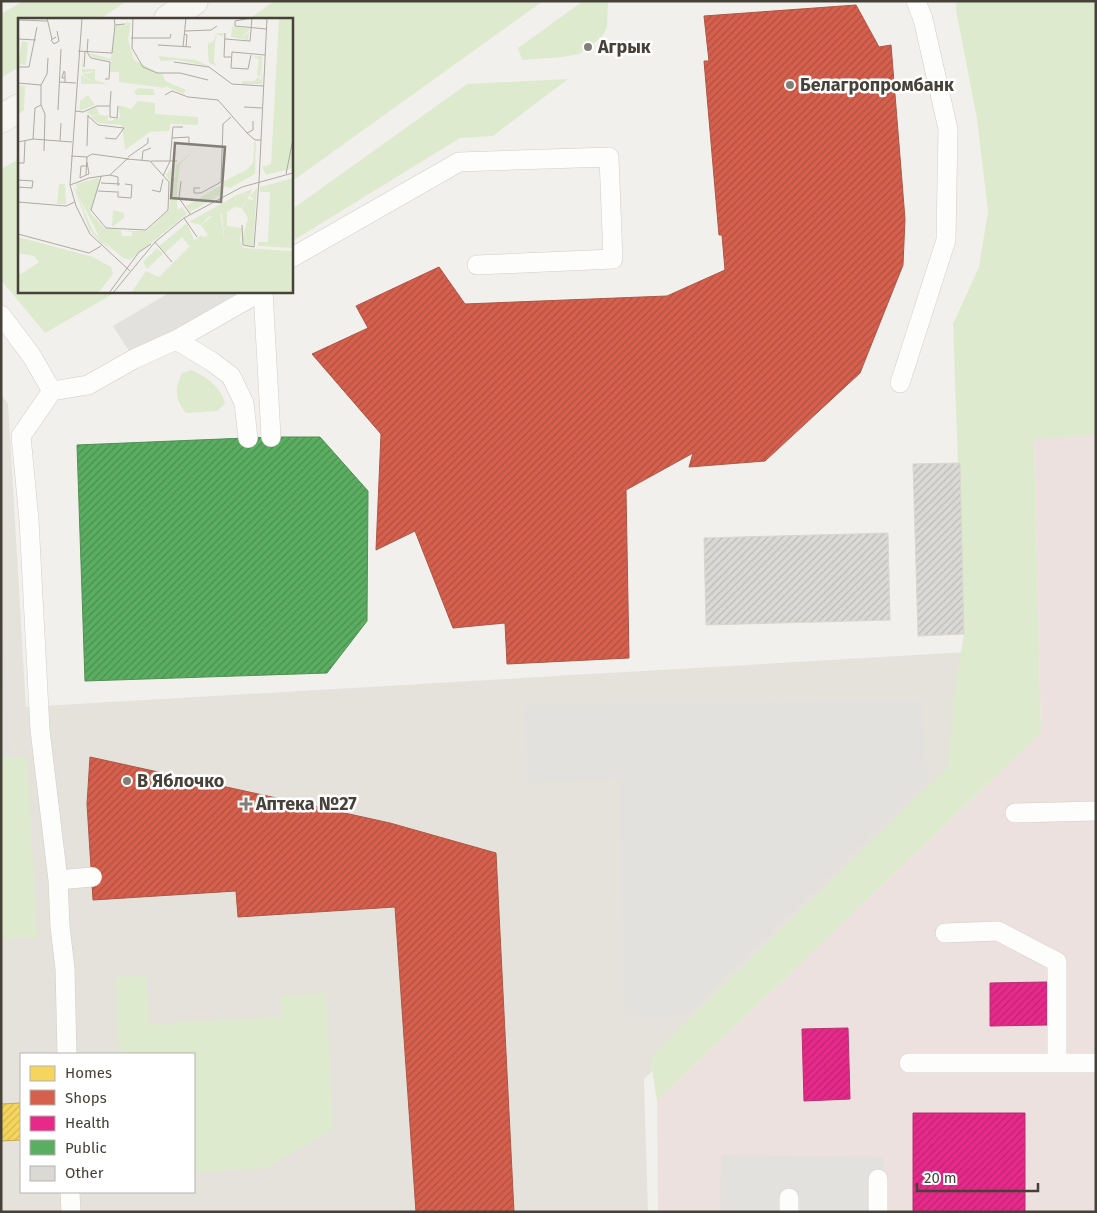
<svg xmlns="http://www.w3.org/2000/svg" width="1097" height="1213" font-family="'Fira Sans',sans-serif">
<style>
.residential{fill:#e5e2db;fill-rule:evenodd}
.medical{fill:#ece1de}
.green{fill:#deeace}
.parking{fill:#e3e1dd}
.homes{fill:url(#homes-hatch);stroke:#c2a952}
.shops{fill:url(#shops-hatch);stroke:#ab5747}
.health{fill:url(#health-hatch);stroke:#b73072}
.public{fill:url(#public-hatch);stroke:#548e55}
.building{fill:url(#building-hatch);stroke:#dad7d2}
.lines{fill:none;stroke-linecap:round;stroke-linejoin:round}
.lane-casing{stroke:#d0ceca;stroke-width:20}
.secondary-casing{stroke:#d0cdc4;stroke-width:29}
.lane{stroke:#fdfdfc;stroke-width:19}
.secondary{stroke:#f6f5f0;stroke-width:28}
.poi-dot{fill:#837f78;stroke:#fff;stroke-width:2}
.labels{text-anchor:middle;stroke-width:5;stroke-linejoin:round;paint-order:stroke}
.poi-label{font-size:18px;font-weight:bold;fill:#474239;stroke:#fff;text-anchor:start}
.inset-road{fill:none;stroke:#aeaaa4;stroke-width:1}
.view{fill:#837f78;fill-opacity:0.15;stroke:#837f78;stroke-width:2.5}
.inset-edge{fill:none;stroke:#474239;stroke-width:2.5}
</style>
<defs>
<pattern id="homes-hatch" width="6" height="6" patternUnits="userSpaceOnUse" patternTransform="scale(1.25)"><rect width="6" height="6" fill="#f6d55c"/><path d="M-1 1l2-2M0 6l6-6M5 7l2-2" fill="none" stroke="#d4b851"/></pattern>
<pattern id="shops-hatch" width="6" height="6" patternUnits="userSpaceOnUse" patternTransform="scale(1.25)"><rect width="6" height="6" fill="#d6604d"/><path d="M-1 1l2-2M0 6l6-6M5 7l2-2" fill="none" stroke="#af5141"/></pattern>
<pattern id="health-hatch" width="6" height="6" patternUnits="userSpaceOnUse" patternTransform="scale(1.25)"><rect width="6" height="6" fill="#e7298a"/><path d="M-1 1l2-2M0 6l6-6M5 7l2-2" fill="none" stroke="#bd2572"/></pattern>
<pattern id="public-hatch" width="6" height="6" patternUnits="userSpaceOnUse" patternTransform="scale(1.25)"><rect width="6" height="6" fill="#5aae61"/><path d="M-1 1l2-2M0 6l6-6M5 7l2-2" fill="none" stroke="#4c8f51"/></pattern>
<pattern id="building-hatch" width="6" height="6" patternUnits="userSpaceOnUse" patternTransform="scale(1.25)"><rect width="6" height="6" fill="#dbd9d5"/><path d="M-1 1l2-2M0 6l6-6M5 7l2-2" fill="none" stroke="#bdbbb8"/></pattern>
</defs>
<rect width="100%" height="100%" fill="#f2f0ec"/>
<path class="residential" d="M1,394l7,10 18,303 1010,-59 2,37 -394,394 4,133h-647zM21,1054h173v138h-173z"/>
<path class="medical" d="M1096,1v1211h-438l-1,-111 384,-368 -17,-715z"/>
<path class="green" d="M23,1h104l-27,18h-81v48l-18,11v-64z
M274,1h269l-252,181v-163h-42z
M583,1h24l1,3 -1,23 -5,10 -23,17 -16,3 -41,3 -4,-12z
M957,1h139v434l-62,4 7,294 -384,368 -7,-44 298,-290 5,-67 11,-66 -11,-310 26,-57 9,-56 -11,-92 -21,-109z
M568,79l-75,57 -33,2 -169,104v-32l176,-126z
M19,159v132h99l-73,42 -44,-53v-111z
M191,370c15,6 31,18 34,34l-8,7 -31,2c-11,-13 -12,-24 -4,-40z
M27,757l10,180 -36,2v-181z
M146,975l3,49 132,-7v-21l45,-2 7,135 -67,39 -72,4v-118h-75l-3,-77z"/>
<path class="parking" d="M172,291h82l-120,68 -21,-33z
M1,596l9,160h-9z
M921,701l7,77 -242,238 -61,1 -6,-238 -91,4 -4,-78z
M721,1155l163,2 -1,55h-163z"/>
<path class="homes" d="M21,1103v37l-20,1v-37z"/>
<path class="shops" d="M856,5l23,42 12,-2 14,174 -2,46 -43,108 -95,88 -76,6 4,-14 -67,37 3,168 -122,6 -2,-41 -52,5 -38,-97 -39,19 5,-116 -69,-80 56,-26 -12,-22 83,-39 26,37 202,-8 58,-26 -3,-35h-3l-15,-174h5l-5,-45z
M90,757l300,66 106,30 18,359h-98l-21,-305 -157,10 -2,-26 -143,9 -6,-96z"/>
<path class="health" d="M1047,982v43l-57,1v-43z
M848,1028l2,71 -46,2 -2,-72z
M913,1113h112v99h-112z"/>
<path class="public" d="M271,437h49l48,54 -1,130 -40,52 -242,8 -8,-236z"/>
<path class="building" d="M960,463l4,171 -46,2 -5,-172z
M888,533l2,87 -184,5 -2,-87z"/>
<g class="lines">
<defs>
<path id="lane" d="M291,258l168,-96 150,-5 4,102 -136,6
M263,291l8,146
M1,315l30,40 21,36
M176,340l35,21 20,15 13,27 4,35
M900,383l46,-143 2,-111 -25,-110 -7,-18
M1015,813l81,-2
M58,880l34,-3
M945,933l53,-2 59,31v101
M67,1054l-2,-85 -5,-43 -2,-46 -18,-150 -11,-210 -8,-84 31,-45 36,-6 46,-26 42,-19 86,-49
M909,1063h187
M878,1179v33
M70,1192l1,20
M789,1198v14"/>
<path id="secondary" d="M168,19l26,-18
M1,119l18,-11"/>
</defs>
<use href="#lane" class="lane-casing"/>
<use href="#secondary" class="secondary-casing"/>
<use href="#lane" class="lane"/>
<use href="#secondary" class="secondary"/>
</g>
<g class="poi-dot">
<circle cx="588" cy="47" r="5"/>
<circle cx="790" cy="85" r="5"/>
<circle cx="127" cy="781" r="5"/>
<path d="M243.5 796.5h5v5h5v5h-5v5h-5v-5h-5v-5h5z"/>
</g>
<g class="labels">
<g class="poi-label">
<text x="598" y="53">Агрык</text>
<text x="800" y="91">Белагропромбанк</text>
<text x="137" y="787">В Яблочко</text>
<text x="256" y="810">Аптека №27</text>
</g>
</g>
<g transform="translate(18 18)">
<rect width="275" height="275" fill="#f2f0ec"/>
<path d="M261,0h14v150l-27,7 -4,-8 9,-3zM108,4l5,1 -3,17 6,20 29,15 2,6 -19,2 19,3v2l-46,-6v-10h-9l1,-11 -19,-4 -3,-4 22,6 5,-34h10zM214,8l18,3 -9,9 8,-6 -1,8 -17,-3zM199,15h7l-1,4 -6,-3 -2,8 -1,21 4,3 -9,-3 -1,-9v-11l5,-1zM4,23l6,1 -2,23 -8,-1zM65,34v17h12v11l13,4h-27v-9l11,7 -10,-8 9,-1 2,-2 -11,2zM140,38l38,4 15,7 -34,-7 -16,1zM244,38v28h-20v-3h12l4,-4 3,3 1,-17 -2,14 -3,-3 2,-15 -7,-2zM0,67l7,1 -1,24 -6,5zM120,70l15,1 2,6h-19l-2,-3zM70,77l7,10 -16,6 1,-10zM120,83l17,2v11l43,3v8l-27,-1 -2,7 -19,1 -25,18 -3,-25 -24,-2 -7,-6 8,-3 -8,2 -5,-4 10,-5 4,8 9,1 -2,4 3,1 10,-4 -2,-12 13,4zM236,124h2l-1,32 -25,14 -6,-2v-5l22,-11 7,-7zM177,132l-15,14 -3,25v18l1,3 4,-3 5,7 -57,46 -7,-2 -23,-20 -22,-42 15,35 19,19 -11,-7 -12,-14 -16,-44 4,6 -1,-7 22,-6 2,2 -10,32 14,16 17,2 1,6h10v-4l-8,-1h23l22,-21 2,-26 -5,-9 5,-8v11h4l1,-13zM275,160v70l-35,-2v-4h10l2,-50h-10v-5zM41,166h6l1,20h-9zM202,168l4,7 -34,19 -4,-6zM239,170l-4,58 -8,-1 -3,-5 6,-22 -6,-10 5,-8 -6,8 -6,-1 -8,5v14l15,2 -2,12 3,8 50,3v42h-79l24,-45 -2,-8 -12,-2 -2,-24 -14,3 -7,8 -12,-3 44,-25 8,-4 5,3 -4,-3 11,-4 -6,10 7,1 -4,-4zM95,192l11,3v5l-12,9zM169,205l7,17 7,-5 3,3 -15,8 -7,-9 -17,16 -6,-7zM139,230l6,6 -16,15 -4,-7z" fill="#deeace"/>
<path d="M145,62l23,10 -3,4 -18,-8 -21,-3zM202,192l4,28 12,2 9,17 -2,13 -9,15 -6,4 -8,-5 -6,9h-83l15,-22 13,6 34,-34 15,-8 -7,-10zM0,219l75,20 18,10 2,7 -15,19h-80v-21l3,2 18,-12 -5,-6 -16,-3z" fill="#deeace"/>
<path class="inset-road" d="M29,0l5,21M57,0h38M64,0l-12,167 6,21 14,28 40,37M96,0l1,7 10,-1M101,0h49M115,0l-1,30 11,19 14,6h23l28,7M233,0l-16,3v5l31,3M0,2l29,1M167,13l26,-1 6,-4M207,15l-1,24h7M166,16l3,1 -1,12M38,19l-5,3 3,4 5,-3 -2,-10M113,20h39l1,-4M0,21l18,1M70,21l-1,13 4,6 19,4 -1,17h-4M207,21l25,2 2,-23M140,27l33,2M165,29l3,-29M60,33l34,2 3,-28M233,37l-3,14 -17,-1 1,-16 33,3M156,44l35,5 23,17 31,2M0,49h11l8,-40M66,49l1,-15M41,64l17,1M47,64v-9l-1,-2 -2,7h3M0,65l23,2M147,77l7,-4 16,6 30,3 29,33 8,7h6M92,88v11l7,1 1,-12M226,89l18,1M40,92l3,-61M57,93l8,1 14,-6h13l1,-15M70,98l10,9 26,3 -8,11 -11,-1M229,115l6,-3v-9M154,120l17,-1v8M15,121l2,-31 6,-3M42,123l1,-18M0,124l15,-3 39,3M69,128l1,-31M26,133l1,-37 -4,-9v-20l6,-11 1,-16M53,138l16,1 5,-3 37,5M110,139l20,-14v-5M124,142l1,-9 8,-3M133,143h19l3,-34h10M0,145h6l1,-22M268,156l7,-35M68,157l3,-1 -2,-12M145,158l7,-15h7M83,159l-10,33 15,18 40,2 22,-20 1,-28 -19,-21 -23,-2 -17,16M62,160l6,-3 1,-18M62,160l1,-12h5M0,162l15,1 -1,7 -14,-1M163,163l-2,17 11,16M241,163l8,-163M83,165l19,1M52,167l19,-7 21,-3 8,2v9M182,170h-6v5h7l20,-11 2,-58 8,-7M134,172l8,2 3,-13M80,173l19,1M100,173v6l13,1 1,-13 -7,-1M0,184l48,4 9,-4M0,199v17M166,200l13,19M224,207l1,20 11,2 5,-66M0,216l71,19 12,-7M137,224l17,20M91,275l30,-41 12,-8M95,275l42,-51 29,-24 58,-31 51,-14"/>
<path class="view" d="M157,125l50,4 -4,55 -50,-4z"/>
<rect width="275" height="275" class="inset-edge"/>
</g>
<rect width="1097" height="1213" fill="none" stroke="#474239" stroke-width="5"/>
<rect x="20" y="1053" width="175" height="140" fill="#ffffff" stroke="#b5b3b0"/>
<rect x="30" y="1066" width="25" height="15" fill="#f6d55c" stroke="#b5b3b0"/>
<text x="65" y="1078" font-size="15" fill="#474239">Homes</text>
<rect x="30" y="1090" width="25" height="15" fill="#d6604d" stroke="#b5b3b0"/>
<text x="65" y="1103" font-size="15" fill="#474239">Shops</text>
<rect x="30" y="1116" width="25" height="15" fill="#e7298a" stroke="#b5b3b0"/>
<text x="65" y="1128" font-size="15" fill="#474239">Health</text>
<rect x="30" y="1140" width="25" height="15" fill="#5aae61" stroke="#b5b3b0"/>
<text x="65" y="1153" font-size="15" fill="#474239">Public</text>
<rect x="30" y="1166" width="25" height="15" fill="#dbd9d5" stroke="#b5b3b0"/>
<text x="65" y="1178" font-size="15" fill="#474239">Other</text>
<path d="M917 1183v8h121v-8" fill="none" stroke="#474239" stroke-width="2.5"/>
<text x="924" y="1183" font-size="15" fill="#474239" stroke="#ffffff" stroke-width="4" paint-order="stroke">20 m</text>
</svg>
